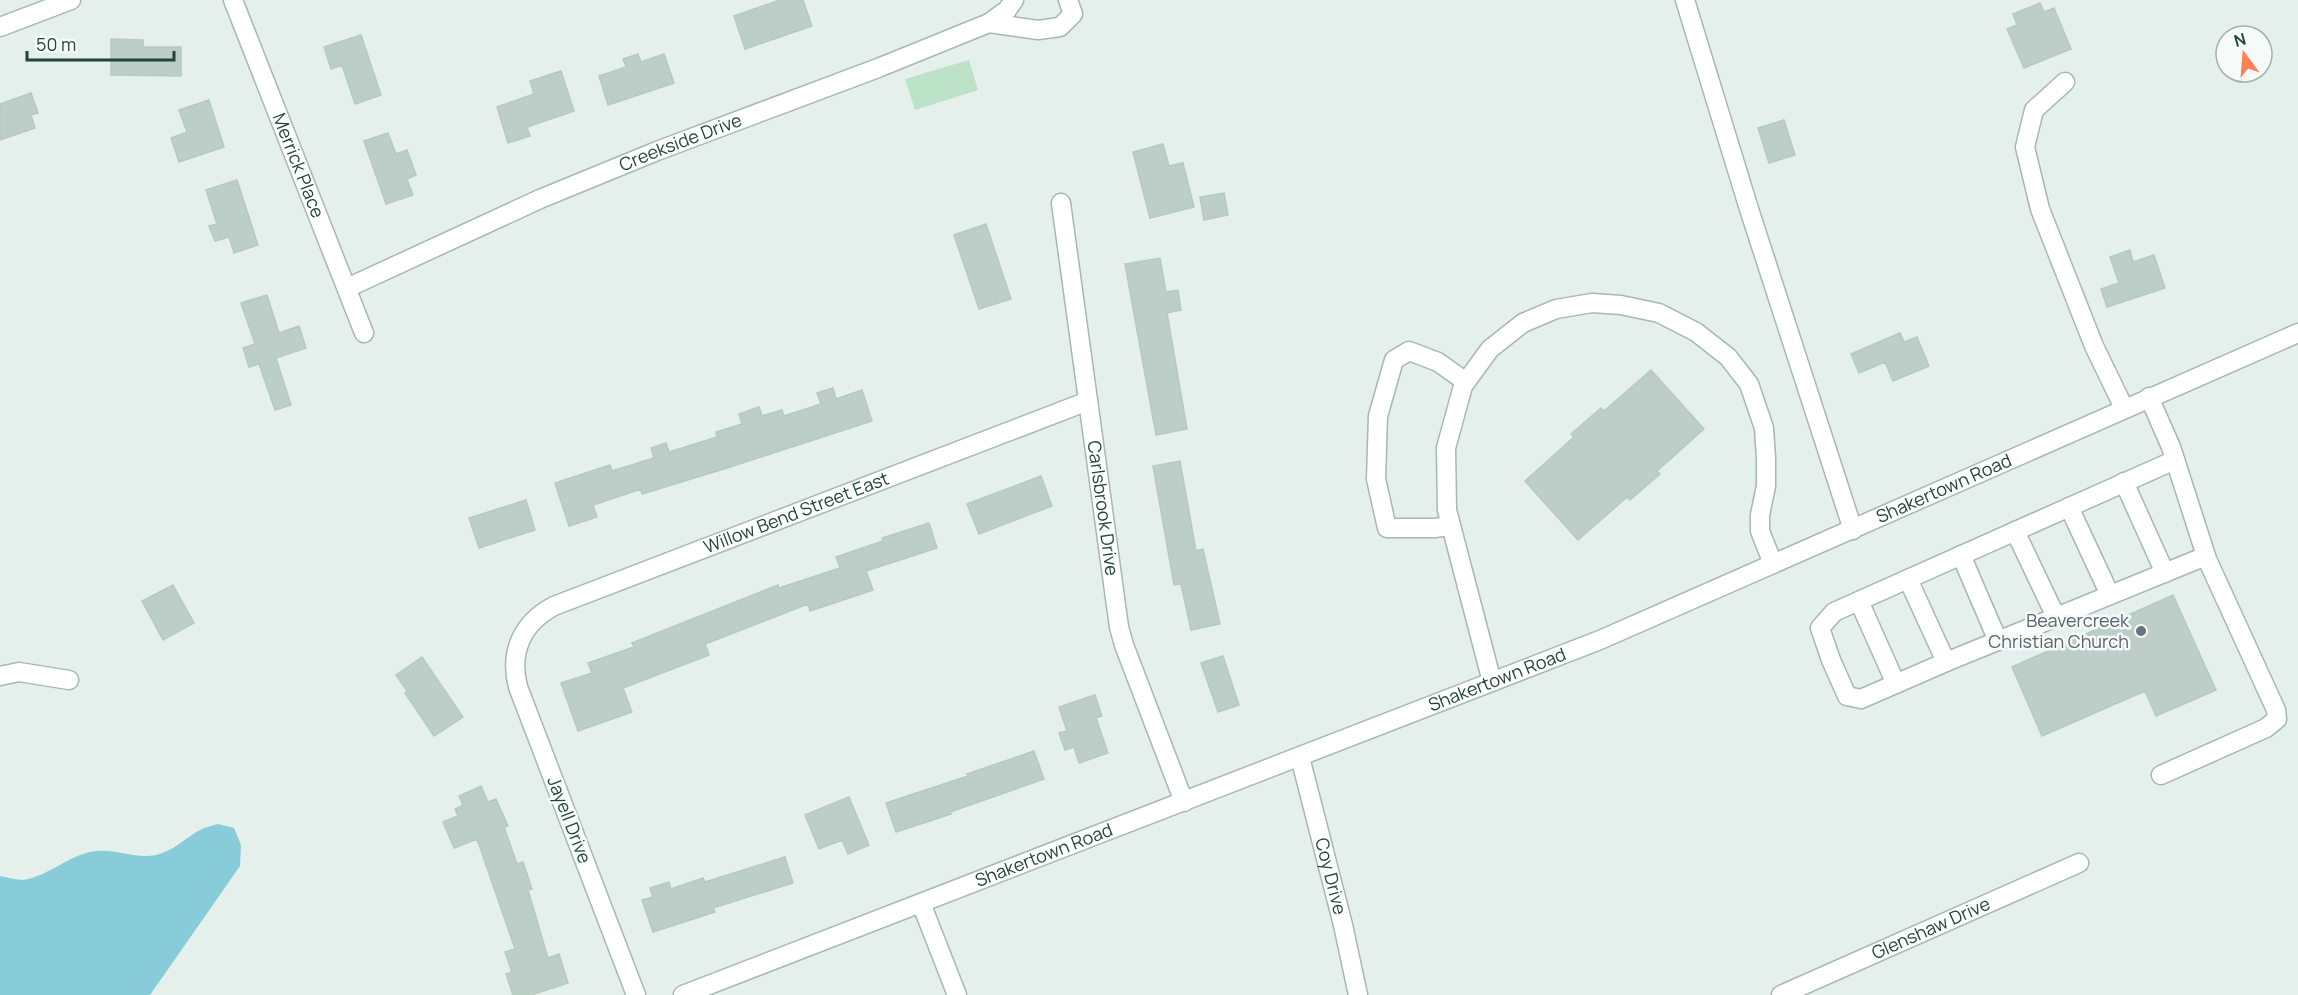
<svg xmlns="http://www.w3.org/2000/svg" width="2298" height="995" font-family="Manrope,sans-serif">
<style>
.green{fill:#bce2c7}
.water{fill:#88cbd9}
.building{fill:#bccec7;stroke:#b6cac2;stroke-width:1.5}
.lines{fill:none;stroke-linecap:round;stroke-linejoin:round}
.minor-casing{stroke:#a6b8b3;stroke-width:21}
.minor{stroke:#fff;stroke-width:18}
.worship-dot{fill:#6b7280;stroke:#f6fbf9;stroke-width:2}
.labels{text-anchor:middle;stroke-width:5;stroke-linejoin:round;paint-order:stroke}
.street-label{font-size:18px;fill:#21443b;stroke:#f6fbf9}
.worship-label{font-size:18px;fill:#5b616d;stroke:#f6fbf9;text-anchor:end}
</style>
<rect width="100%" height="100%" fill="#e5efeb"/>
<path class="green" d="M969,60l9,30 -63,20 -10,-31z"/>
<path class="water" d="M218,824l16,4 7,17 -1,21 -90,129h-150v-119c7,1 16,4 23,4 27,-4 46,-26 73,-29 20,-2 40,8 60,4 18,-4 29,-17 44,-25 6,-3 12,-4 18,-6z"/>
<path class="building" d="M780,0h23l9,26 -67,23 -11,-33z
M2040,3l4,9 10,-4 17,41 -47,19 -17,-39 10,-4 -4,-11z
M361,35l20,60 -26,9 -13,-39 -11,4 -7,-22z
M111,39l32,1v7h38v29l-70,-1z
M638,54l3,8 23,-8 10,29 -66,22 -9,-29 27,-9 -3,-8z
M561,71l13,40 -47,16 3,9 -22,7 -11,-36 37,-13 -4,-13z
M31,93l7,20 -7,2 4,13 -35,12v-36z
M209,100l15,47 -45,15 -8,-24 16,-6 -8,-22z
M1784,120l11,35 -26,8 -11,-35z
M388,133l8,21 11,-4 9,25 -9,4 6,16 -27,9 -22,-63z
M1163,144l6,22 14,-3 11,44 -44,11 -17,-66z
M237,180l21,65 -24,8 -5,-16 -14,4 -6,-15 8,-2 -11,-34z
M1224,193l4,22 -24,5 -4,-23z
M986,224l25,75 -32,10 -25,-74z
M2130,250l3,12 21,-7 11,33 -58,19 -6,-18 18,-6 -9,-26z
M1160,258l6,34 12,-2 3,20 -14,3 20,116 -31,6 -31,-171z
M267,295l12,38 20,-7 7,22 -30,10 15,47 -16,5 -16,-46 -10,3 -6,-19 12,-4 -14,-41z
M1900,333l4,9 13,-5 12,29 -36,15 -8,-19 -26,11 -8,-19z
M1651,370l53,59 -47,42 3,3 -30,26 -3,-3 -49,43 -53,-59 49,-44 -3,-3 30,-26 3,3z
M833,388l3,11 26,-9 10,31 -145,47 -85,26 -1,-5 -48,16 4,12 -28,9 -14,-43 55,-18 2,6 42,-13 -3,-10 15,-5 3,9 48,-15 -1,-5 26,-8 -3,-10 20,-7 3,9 20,-6 2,6 37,-12 -4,-11z
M1180,461l16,90 7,-2 17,75 -29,6 -10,-46 -7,1 -21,-119z
M1041,476l11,30 -73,28 -12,-30z
M526,500l9,30 -56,18 -10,-30z
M929,523l8,25 -71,23 7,19 -63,21 -2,-7 -103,40 4,11 -86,33 9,24 -54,19 -17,-48 31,-10 -4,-10 46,-16 -2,-4 146,-58 1,3 61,-20 -4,-11 47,-16 -1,-3z
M173,585l21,38 -31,17 -21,-39z
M2173,595l43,95 -60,26 -11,-25 -103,45 -30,-69z
M1223,656l16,49 -21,7 -17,-49z
M422,657l41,60 -29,19 -29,-43 2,-2 -11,-16z
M1095,695l7,21 -6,2 12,35 -29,10 -5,-16 -9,3 -6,-17 8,-2 -8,-24z
M1034,751l10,28 -94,33 1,2 -55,18 -10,-29 82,-27 -1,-2z
M481,786l7,16 8,-3 12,27 -4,1 13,37 6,-2 9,27 -4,1 20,68 11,-4 9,29 -37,12h-18l-7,-21 6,-2 -7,-20 10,-3 -38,-110 -23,9 -11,-26 15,-6 -3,-7 8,-4 -4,-9z
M849,797l20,48 -21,9 -6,-14 -23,9 -14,-34z
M785,857l8,26 -80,25 2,4 -62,20 -11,-32 11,-3 -3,-9 19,-6 2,7 32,-11 2,4z"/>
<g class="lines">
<defs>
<g id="minor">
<path id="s1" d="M233,0l131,333"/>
<path d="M1685,0l64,209 104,321"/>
<path d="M989,23l49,7 22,-3 13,-13 -5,-14"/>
<path d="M0,27l71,-27"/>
<path d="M2065,82l-31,28 -9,37 15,62 54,137 30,62"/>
<path id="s2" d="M1061,203l58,424 5,18 60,157"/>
<path id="s3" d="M347,288l193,-89 117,-48 221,-83 111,-45 18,-13 7,-10"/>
<path d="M2149,397l22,50 36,112 69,151 1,9 -11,9 -105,47"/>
<path d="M2175,460l-341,152 -14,16 11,32 16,36 14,3 85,-37 260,-106"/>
<path d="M2124,482l41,91"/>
<path d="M2069,507l41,88"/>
<path d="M1451,526l-17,2h-47l-11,-49 2,-63 16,-56 15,-9 29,11 28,20"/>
<path d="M2015,531l41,86"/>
<path d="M1961,555l37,86"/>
<path d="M1908,579l38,83"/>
<path d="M1859,601l37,83"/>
<path d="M0,676l19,-4 50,8"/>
<path d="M1492,682l-45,-172 -1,-62 17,-62 27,-37 33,-26 33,-14 36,-6 29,2 38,8 37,19 32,25 21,27 15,44 2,30v28l-6,29v16l13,33"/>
<path id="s4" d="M1300,757l43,168 15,70"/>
<path d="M921,903l36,92"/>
<path id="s5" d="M636,995l-118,-308c-9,-35 4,-64 36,-81l534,-205"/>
<path id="s6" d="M683,995l917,-355 698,-307"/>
<path id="s7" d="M1781,995l298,-132"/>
</g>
</defs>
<use href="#minor" class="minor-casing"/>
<use href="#minor" class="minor"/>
</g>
<circle class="worship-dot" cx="2141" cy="631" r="6"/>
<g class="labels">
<g class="street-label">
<text dy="6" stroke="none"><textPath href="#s3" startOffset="364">Creekside Drive</textPath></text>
<text dy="6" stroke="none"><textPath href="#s1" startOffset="178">Merrick Place</textPath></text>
<text dy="6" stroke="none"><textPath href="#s6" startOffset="1359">Shakertown Road</textPath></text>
<text dy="6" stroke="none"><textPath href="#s2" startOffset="308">Carlsbrook Drive</textPath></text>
<text dy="6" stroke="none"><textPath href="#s5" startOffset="686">Willow Bend Street East</textPath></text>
<text dy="6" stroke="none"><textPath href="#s6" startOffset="873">Shakertown Road</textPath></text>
<text transform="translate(569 820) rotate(69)" y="6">Jayell Drive</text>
<text dy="6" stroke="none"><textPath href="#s6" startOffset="387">Shakertown Road</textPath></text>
<text dy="6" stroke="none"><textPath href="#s4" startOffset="123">Coy Drive</textPath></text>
<text dy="6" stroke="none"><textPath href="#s7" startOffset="164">Glenshaw Drive</textPath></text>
</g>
<g class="worship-label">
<text x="2129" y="627">Beavercreek<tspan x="2129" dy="21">Christian Church</tspan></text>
</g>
</g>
<g transform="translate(2244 54) rotate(344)"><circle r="28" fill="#f6fbf9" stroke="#a1b2ad" stroke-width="1.5"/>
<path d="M0-4.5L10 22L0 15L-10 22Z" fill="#ff8053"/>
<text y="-9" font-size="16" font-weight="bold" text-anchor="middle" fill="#21443b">N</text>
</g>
<path d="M27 51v9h147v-9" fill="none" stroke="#21443b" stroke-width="3"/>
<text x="36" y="51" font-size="18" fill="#21443b" stroke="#f6fbf9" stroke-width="4.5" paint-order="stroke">50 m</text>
</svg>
